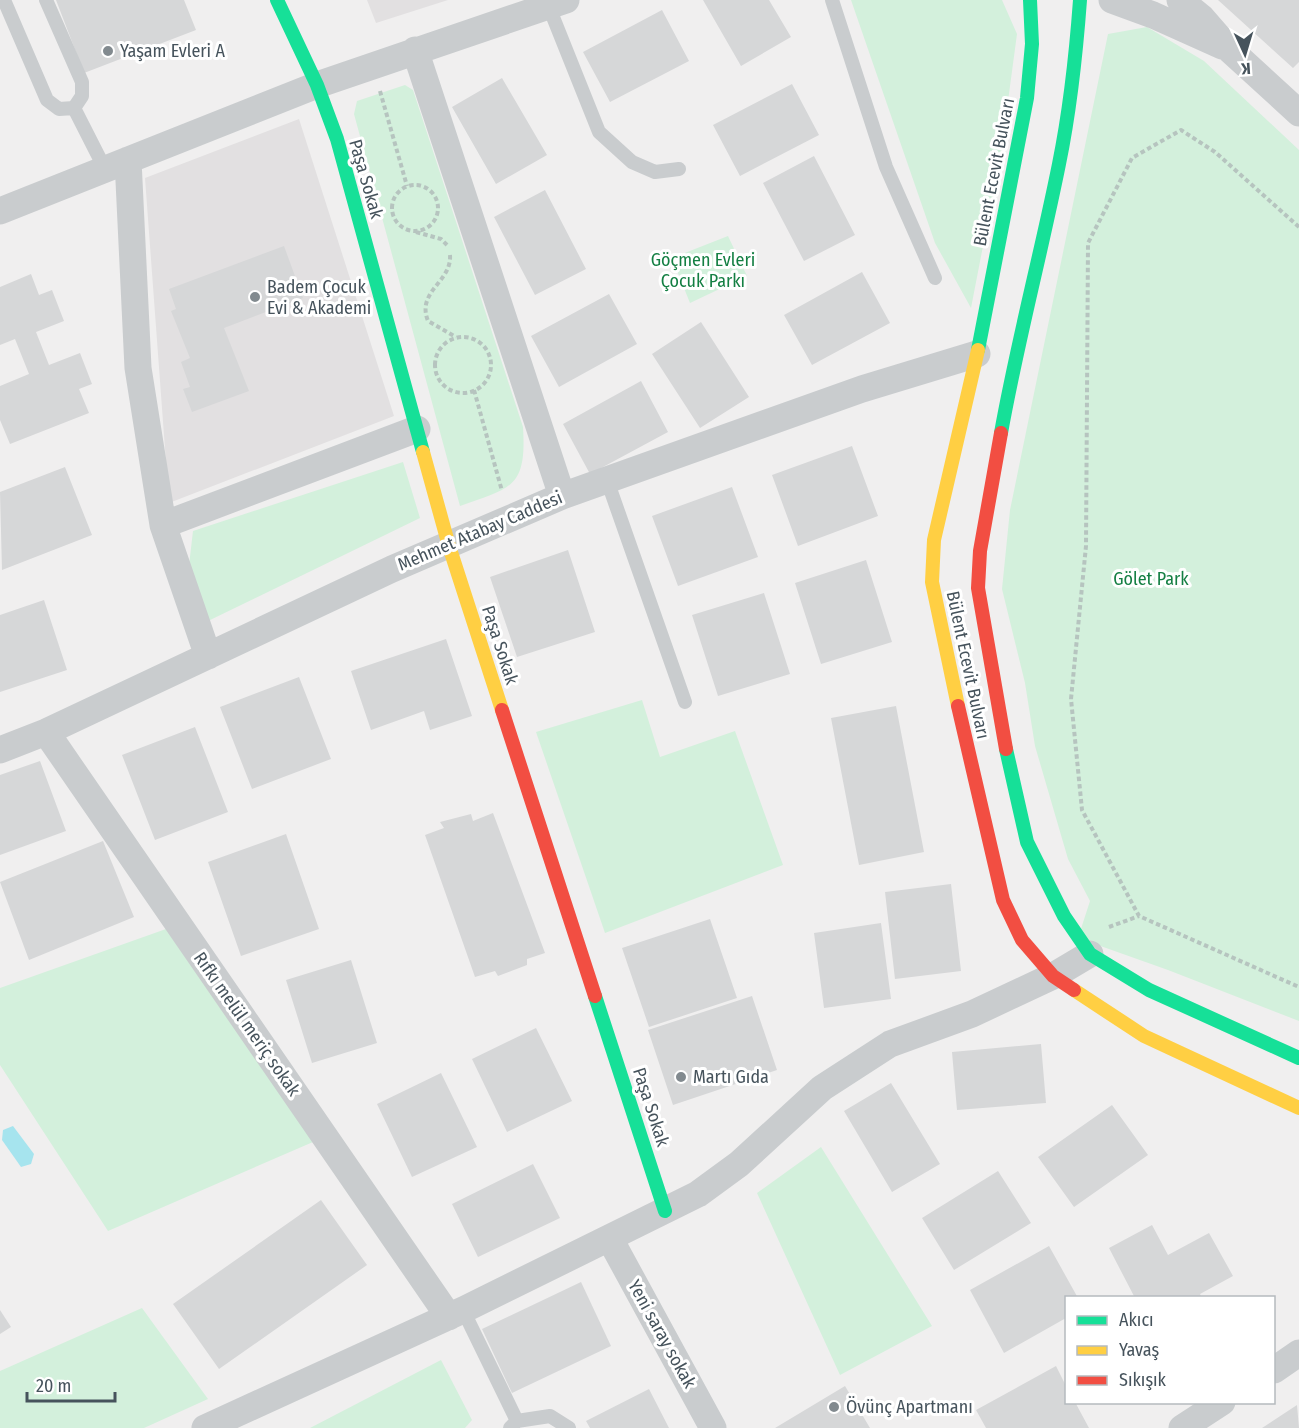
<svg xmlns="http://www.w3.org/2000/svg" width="1299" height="1428" font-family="'Fira Sans Condensed',sans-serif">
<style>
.education{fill:#e2e0e1}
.green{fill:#d3f0dc}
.water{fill:#a6e4ee}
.building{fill:#d6d7d8}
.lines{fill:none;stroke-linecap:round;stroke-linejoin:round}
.path{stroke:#b6c4bf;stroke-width:4;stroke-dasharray:4.5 3;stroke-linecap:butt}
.lane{stroke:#c9ccce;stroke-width:14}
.street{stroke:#c9ccce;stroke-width:27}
.fast{stroke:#16e098;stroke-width:14}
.slow{stroke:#ffcf43;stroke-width:14}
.jam{stroke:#f24e42;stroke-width:14}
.poi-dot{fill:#828a8f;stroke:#fff;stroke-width:2}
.labels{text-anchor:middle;stroke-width:6;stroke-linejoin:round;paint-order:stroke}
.poi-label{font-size:18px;fill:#46535c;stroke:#fff;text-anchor:start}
.street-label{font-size:18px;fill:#46535c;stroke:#fff}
.park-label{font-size:18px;fill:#147f43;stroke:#fff}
</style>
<rect width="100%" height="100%" fill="#f0efef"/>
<path class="education" d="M367,0h81l-72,23z
M299,119l95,297 -225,87 -24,-325z"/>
<path class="green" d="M851,0h151l15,34 -16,119 -30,155 -36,-65z
M1147,27l57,34 95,89v871l-131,-51 -90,-32 12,-37 -22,-42 -33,-113 -10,-63 -23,-94 8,-79 98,-476z
M405,85l8,5 110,337c4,62 -13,61 -63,79l-106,-392 3,-13z
M728,236l19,40 -57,27 -18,-45z
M403,462l17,56 -214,104 -18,-48 5,-43z
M642,700l18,57 75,-26 48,134 -178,68 -69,-201z
M166,929l147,213 -205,89 -108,-166v-77z
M821,1147l111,179 -92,49 -83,-182z
M142,1308l66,91 -64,29h-144v-57z
M441,1360l31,60 -7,8h-155z"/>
<path class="water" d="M13,1126l21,28 -3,10 -10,3 -19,-27 1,-10z"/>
<path class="building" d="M56,0h128l12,30 -112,43z
M703,0h66l22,37 -50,29z
M1218,0h81v62l-6,6z
M662,10l27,51 -79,41 -27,-50z
M502,78l45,77 -51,29 -44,-77z
M792,84l27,51 -79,41 -27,-51z
M814,156l41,79 -51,26 -41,-78z
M545,190l41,79 -51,26 -41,-78z
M284,246l19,52 -79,30 25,63 -57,21 -9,-23 7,-2 -9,-25 9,-4 -19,-47 5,-2 -7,-20z
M862,272l28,51 -78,42 -28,-50z
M31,274l8,21 13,-5 12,31 -28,11 13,33 31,-12 12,31 -13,5 10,24 -79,31 -10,-24v-34l29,-12 -14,-35 -15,6v-58z
M609,294l28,50 -78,43 -28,-51z
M701,322l48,75 -49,31 -48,-74z
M641,381l27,51 -78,42 -27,-50z
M852,446l26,70 -80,30 -26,-71z
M65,467l27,68 -90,35 -2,-78z
M732,487l26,70 -80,29 -26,-70z
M568,550l27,82 -78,25 -27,-80z
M866,560l26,82 -71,22 -26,-81z
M764,593l26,81 -72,22 -26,-81z
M44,600l23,70 -67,22v-77z
M446,639l26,77 -42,14 -6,-19 -53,19 -20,-59z
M299,677l32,82 -79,30 -32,-82z
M896,706l28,146 -65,13 -28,-147z
M195,727l33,85 -73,28 -33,-85z
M40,761l26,70 -66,24v-80z
M493,813l52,140 -18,6v6l-29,11 -3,-5 -20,6 -50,-142 19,-7 -4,-6 31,-8 2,7z
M286,834l33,95 -78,27 -33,-94z
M103,841l31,76 -105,43 -29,-78z
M951,884l10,87 -66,8 -10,-87z
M710,919l27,79 -88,29 -27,-79z
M881,923l10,76 -67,9 -10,-75z
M351,960l26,83 -65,20 -26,-83z
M752,996l25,74 -104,35 -25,-75z
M536,1028l36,73 -65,31 -35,-73z
M1041,1044l5,59 -89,7 -5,-58z
M441,1073l36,74 -65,30 -35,-73z
M891,1083l49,81 -48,28 -48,-81z
M1112,1105l36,50 -74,52 -36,-50z
M533,1164l27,54 -82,39 -26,-53z
M998,1171l33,52 -77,47 -32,-52z
M321,1200l46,65 -148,104 -46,-65z
M1152,1225l16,30 41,-22 24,43 -33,18 2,4h-67l-26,-50z
M1049,1246l29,52h-12v20l-62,35 -34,-63z
M581,1282l30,64 -99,47 -30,-64z
M0,1310l11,17 -11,7z
M1056,1366l10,20v16h9l14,26h-103l-10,-18z
M845,1386l25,42h-95z
M649,1389l20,39h-79l-4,-7z
M1297,1405l2,23h-37z"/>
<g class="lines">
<path class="path" d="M380,91l27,95
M392 208a23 23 0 1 1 46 0a23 23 0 1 1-46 0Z
M1299,227l-84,-75 -34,-22 -49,28 -44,85 -2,303 -15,153 11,111 57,106 160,71
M416,232l25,7 6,6
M450,255c2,27 -34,36 -22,66l28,16
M435 365a28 28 0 1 1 56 0a28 28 0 1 1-56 0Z
M474,390l28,101
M1109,927l30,-11"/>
<path class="lane" d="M4,0l43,100 12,9 15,-1
M46,0l36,82v14l-8,12 31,61
M832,0l54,167 49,111
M549,7l50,125 33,30 23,10 24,-3
M607,480l78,222
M463,1310l54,111
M510,1428l7,-7 33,-5 19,12"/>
<path class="street" d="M1112,0l41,15 69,31
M1180,0l22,18 27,31 70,64
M415,50l147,446
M128,160l10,208 25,157 45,131
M0,211l317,-126 249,-85
M163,525l254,-96
M46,732l403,585
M0,750l46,-18 346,-163 170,-73 300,-107 115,-35
M610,1239l103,189
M1274,1370l25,-17
M205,1428l258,-118 235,-116 41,-30 83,-76 68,-44 82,-30 81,-38 37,-22
M1182,1428l40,-26"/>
<path class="fast" d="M277,0l40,85 20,54 86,313
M978,350l49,-252 5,-54 -2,-44
M1001,433c16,-90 40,-179 58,-269 11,-54 17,-109 21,-164
M1006,749l21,93 37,74 26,38 59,36 150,68
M595,996l70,215"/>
<path class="slow" d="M423,452l26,94 53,164
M958,706l-26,-124 2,-42 44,-190
M1074,990l70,46 155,72"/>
<path class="jam" d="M1001,433l-21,118 -2,37 28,161
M958,706l45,194 19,40 31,36 21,14
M502,710l93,286"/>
</g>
<g class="poi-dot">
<circle cx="108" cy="51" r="6"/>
<circle cx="255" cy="297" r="6"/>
<circle cx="681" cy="1077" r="6"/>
<circle cx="834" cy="1407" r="6"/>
</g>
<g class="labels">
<g class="poi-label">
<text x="120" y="57">Yaşam Evleri A</text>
<text x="267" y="293">Badem Çocuk<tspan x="267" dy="21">Evi &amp; Akademi</tspan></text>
<text x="693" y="1083">Martı Gıda</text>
<text x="846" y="1413">Övünç Apartmanı</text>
</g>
<g class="street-label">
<text transform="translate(994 172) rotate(-79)" y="6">Bülent Ecevit Bulvarı</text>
<text transform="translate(366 179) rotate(74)" y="6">Paşa Sokak</text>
<text transform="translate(480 531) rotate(-23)" y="6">Mehmet Atabay Caddesi</text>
<text transform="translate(500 645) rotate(72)" y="6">Paşa Sokak</text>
<text transform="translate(968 665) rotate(78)" y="6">Bülent Ecevit Bulvarı</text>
<text transform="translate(247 1024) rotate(55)" y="6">Rıfkı melül meriç sokak</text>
<text transform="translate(651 1107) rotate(72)" y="6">Paşa Sokak</text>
<text transform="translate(662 1334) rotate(61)" y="6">Yeni saray sokak</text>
</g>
<g class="park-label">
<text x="703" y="266">Göçmen Evleri<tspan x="703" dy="21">Çocuk Parkı</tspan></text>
<text x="1151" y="585">Gölet Park</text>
</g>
</g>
<rect x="1065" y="1296" width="210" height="108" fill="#ffffff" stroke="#b5babe" stroke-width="1.5"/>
<rect x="1077" y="1316" width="30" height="9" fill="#16e098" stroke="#b5babe" stroke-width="1.5"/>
<text x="1119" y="1326" font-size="18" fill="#46535c">Akıcı</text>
<rect x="1077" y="1346" width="30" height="9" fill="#ffcf43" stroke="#b5babe" stroke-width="1.5"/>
<text x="1119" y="1356" font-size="18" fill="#46535c">Yavaş</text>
<rect x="1077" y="1376" width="30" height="9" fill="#f24e42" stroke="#b5babe" stroke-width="1.5"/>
<text x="1119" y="1386" font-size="18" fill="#46535c">Sıkışık</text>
<g transform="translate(1245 54) rotate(176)" stroke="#ffffff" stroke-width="4.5" paint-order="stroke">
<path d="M0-4.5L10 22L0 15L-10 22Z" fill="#46535c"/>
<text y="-9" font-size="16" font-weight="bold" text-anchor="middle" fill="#46535c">K</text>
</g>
<path d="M27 1392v9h88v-9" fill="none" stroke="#46535c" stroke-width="3"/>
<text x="36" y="1392" font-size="18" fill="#46535c" stroke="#ffffff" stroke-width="4.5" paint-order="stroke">20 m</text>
</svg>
